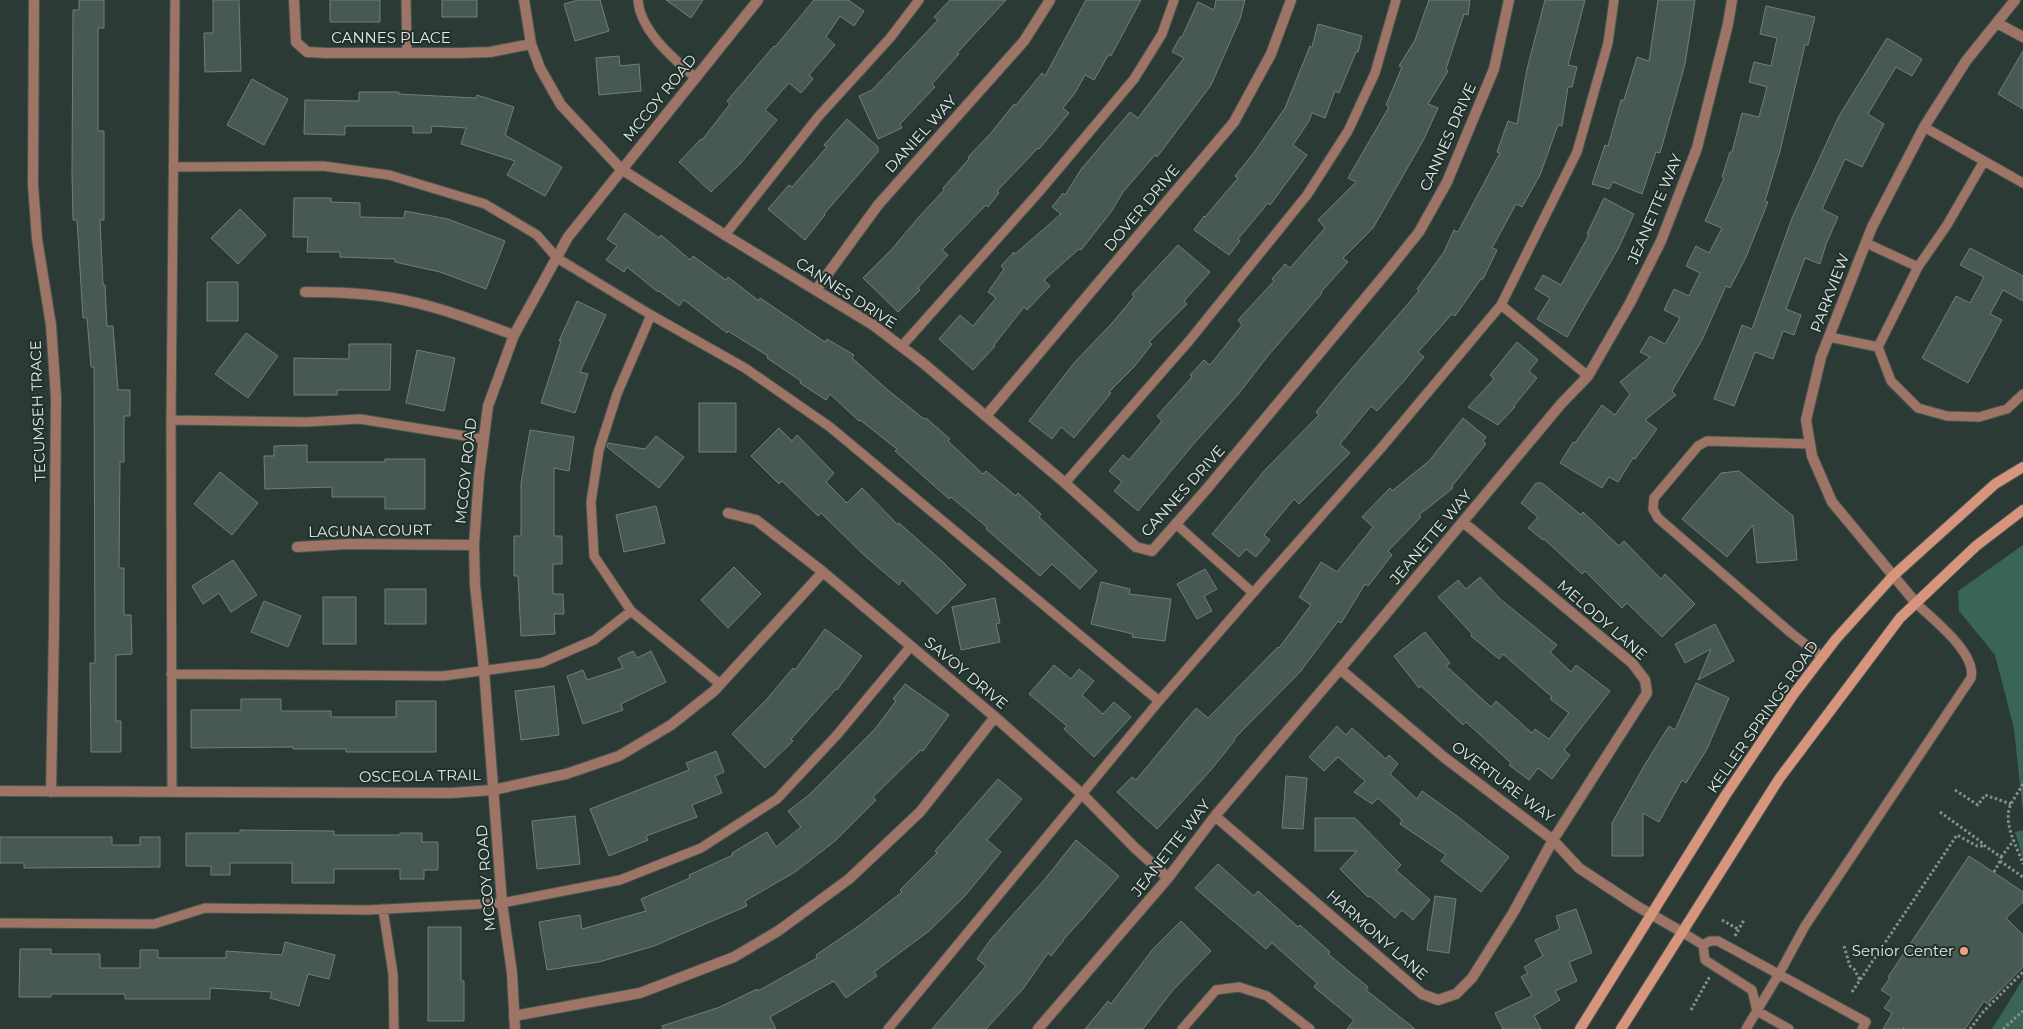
<svg xmlns="http://www.w3.org/2000/svg" width="2023" height="1029" font-family="Montserrat,sans-serif">
<style>
.green{fill:#386554}
.building{fill:#485852;stroke:#6f8079}
.lines{fill:none;stroke-linecap:round;stroke-linejoin:round}
.service-casing{stroke:#485650;stroke-width:11}
.minor-casing{stroke:#485650;stroke-width:12}
.tertiary-casing{stroke:#485650;stroke-width:12}
.secondary-casing{stroke:#485650;stroke-width:12}
.path{stroke:#84918c;stroke-width:3;stroke-dasharray:2.5 2.5;stroke-linecap:butt}
.service{stroke:#9d7465;stroke-width:9}
.minor{stroke:#9d7465;stroke-width:10}
.tertiary{stroke:#9d7465;stroke-width:10}
.secondary{stroke:#d7957e;stroke-width:10}
.poi-dot{fill:#f3a082;stroke:#21302a;stroke-width:2}
.labels{text-anchor:middle;stroke-width:4;stroke-linejoin:round;paint-order:stroke}
.street-label{font-size:15px;fill:#e0eae6;stroke:#21302a}
.poi-label{font-size:15px;fill:#e0eae6;stroke:#21302a;text-anchor:end}
</style>
<rect width="100%" height="100%" fill="#2b3a34"/>
<path class="green" d="M2023,545v268l-9,-84 -19,-74 -36,-44 -1,-20z
M2023,830v29l-8,-27z
M2023,979v50h-31z"/>
<path class="building" d="M79,0h25v28h-6v103h6v89h-4l3,65h2l2,41h6l5,64h12v26h-6v46h-4l-1,106h5v47h7l1,39 -16,1v66h5v31h-30l-1,-89h5l-1,-296h-3l-4,-49h-4l-6,-98h-4l-1,-47 1,-163h6z
M213,0h26l2,71 -36,1 -1,-39h9z
M330,0h50v22h-50z
M442,0h35v17h-35z
M578,0h22l9,31 -34,10 -11,-37z
M666,0h37l-12,18z
M814,0h34l16,11 -10,15 -14,-10 -14,21 9,8 -26,30 4,4 -12,14 -12,-10 -24,27 12,10 -37,44 -29,28 -32,-30 22,-23 1,1 28,-36 -3,-3 47,-55 1,1z
M950,0h56l-49,53 2,1 -27,30 3,3 -35,37 2,4 -24,11 -19,-43 13,-6 66,-70 -4,-3z
M1086,0h55l-30,56 -2,-2 -15,26 -9,-5 -10,18 -12,15 6,5 -30,36 -1,-1 -41,43 2,2 -11,14 -2,-2 -44,45 6,5 -30,33 2,2 -22,22 -35,-34 29,-29 26,-31 26,-28 -1,-2 26,-29 -1,-2 23,-24 23,-29 2,1 26,-32 3,3z
M1216,0h29l-5,19 -29,66 -54,72 -2,-2 -32,37 -12,20 -30,38 -2,-1 -35,31 6,6 -23,24 -3,-3 -30,38 1,1 -22,24 -34,-31 21,-24 13,11 23,-28 -8,-6 16,-23 -3,-3 13,-14 1,2 46,-40 -9,-7 11,-14 2,2 17,-27 48,-56 8,6 46,-60 -12,-6 8,-15h2l16,-35 16,8z
M1429,0h41l-2,15 -4,-1 -18,55 2,2 -20,33 10,4 -14,31 -51,89 -30,30 5,4 -27,30 1,1 -55,64 -27,35 -49,55 -53,64 -24,-20 8,-9 -13,-11 14,-16 6,5 33,-39 -5,-5 35,-39 -2,-2 14,-15 6,5 32,-40 -4,-5 36,-39 -2,-2 13,-15 5,4 35,-40 -7,-8 38,-38 -8,-4 41,-71 -3,-2 16,-38 -3,-1 16,-26z
M1545,0h40l-17,65 9,2 -5,20h-4l-6,39 -4,-1 -18,50 -18,32 -6,-3 -24,44 5,2 -14,29h-2l-26,37 -3,-2 -34,38 6,5 -21,25 -26,29 -6,-5 -31,38 10,9 -51,51 -5,-5 -30,36 6,5 -14,17 -10,-8 -7,8 -27,-23 53,-64 54,-55 -3,-3 25,-31 78,-90 -2,-2 27,-37 10,-22 4,2 42,-79 -3,-1 11,-31 9,3 10,-55z
M1658,0h37l-10,64 -25,89 -4,-1 -14,42 -29,-12 -4,7 -17,-5 13,-39 3,1 13,-46h3l13,-43 12,4z
M1766,6l49,11 -7,28h-3l-25,106 -15,50 3,1 -22,55 -16,31 -4,-2 -24,54 -30,51 4,4 -31,25 12,9 -22,30 -2,-1 -15,24 -9,-5 -7,11 -42,-25 13,-21 2,1 27,-38 13,10 15,-21 -10,-12 30,-25 -10,-5 10,-16 15,8 15,-26 -16,-8 10,-21 15,7 11,-23 -14,-7 10,-20 13,7 13,-25 -17,-7 19,-43 -2,-1 8,-25h2l10,-39 17,4 8,-30 -18,-5 5,-20 17,4 6,-28 -17,-4z
M1318,24l44,12 -4,16h-2l-17,41 -4,-2 -10,27 -13,-5 -3,8 -16,24 14,10 -37,50 -2,-2 -30,36 2,2 -11,14 -35,-25 10,-14 1,1 33,-39 -3,-2 18,-22 32,-46 25,-62 2,1z
M1887,38l35,21 -10,17 -16,-9 -28,47 16,10 -22,43 -17,-8 -23,50 16,8 -12,27 -6,20 -15,-6 -19,51 15,6 -7,20 -11,-4 -10,28 -18,-7 -21,54 -20,-7 28,-74 10,4 40,-111 47,-102z
M2023,51v58l-25,-15z
M619,56l1,10 19,-2 2,27 -42,4 -3,-37z
M252,79l36,20 -24,46 -37,-20z
M359,92h40v2l77,4 1,-3 37,12 -9,28 57,32 -17,29 -38,-21 8,-14 -54,-17 5,-16 -34,-2 -1,7h-18v-7h-68v9l-41,-1 1,-34 54,1z
M847,119l31,28v5l-54,62 1,1 -20,25 -37,-31 21,-24 3,2 35,-40 -3,-2z
M294,198h37v4l29,1v14l44,1 1,-7 43,8 57,22 -19,48 -46,-17 -45,-10v-3l-55,-2v-5h-33l1,-15h-15z
M1604,198l30,16 -16,35 -51,88 -30,-18 13,-21 -15,-9 8,-14 18,10 28,-50 -2,-1z
M240,209l26,26 -28,29 -27,-26z
M625,213l34,25 2,-3 29,25 3,-4 33,24 2,-3 31,24 1,-3 65,44 2,-3 27,16 -2,3 37,33 35,28 2,-1 24,21 -2,2 35,33 3,-3 30,25 2,-3 23,21 -2,3 58,54 -17,18 -28,-25 -12,12 -54,-47 1,-2 -36,-30 -2,2 -54,-48 2,-2 -37,-29 -1,1 -29,-27 -4,6 -26,-17 1,-2 -34,-23 1,-2 -40,-25 -1,2 -43,-33 -5,6 -20,-15 -1,1 -31,-25 -3,5 -18,-12 11,-14 -10,-7z
M1178,245l32,27 -26,29 3,3 -38,38 3,2 -18,23 -25,25 2,1 -37,45 -13,-11 -9,12 -23,-18 45,-58 38,-40 22,-26 -2,-3z
M1970,248l53,28v25l-20,-11 -13,24 12,6 -34,63 -46,-25 34,-62 14,7 14,-26 -24,-12z
M207,282h31v39h-31z
M577,301l29,14 -26,57 8,2 -13,39 -34,-10 20,-62h-2z
M246,333l32,23 -30,42 -33,-24z
M1517,342l21,18 -9,11 8,7 -23,28 1,1 -17,18 -30,-18 26,-28 -4,-4z
M349,344h42l-1,46h-53v5h-43v-37l55,1z
M417,350l38,8 -11,53 -38,-8z
M699,403h37v49h-37z
M1463,418l23,19 -3,4 3,3 -34,42 1,2 -34,27 2,2 -33,34 4,4 -24,31 -3,-2 -24,39 -3,-2 -38,51 -66,67 1,1 -25,31 -53,58 -40,-37 15,-15 4,3 60,-72 12,10 70,-71 1,1 32,-43 -12,-8 22,-35 16,10 36,-45 -11,-10 28,-29 2,3 37,-30z
M779,428l13,13 5,-6 37,38 -8,9 21,21 15,-15 36,37 1,-2 44,39 23,23 -29,29 -35,-34 -3,5 -35,-30 -43,-42 -3,3 -36,-35 -3,3 -28,-28z
M530,430l44,7 -5,34 -15,-3v68h8v28h-9v30h10l1,20h-10l1,20 -34,2 -3,-60h-4v-40h7v-53z
M656,436l28,21 -25,31 -52,-41 1,-4 37,6z
M307,445v17h78v-3h40v50h-40v-12h-53v-10l-67,2 -1,-33h10v-10z
M1739,471l54,45 4,44 -40,3 -4,-38 -26,32 -45,-38 39,-46z
M220,472l38,31 -26,32 -38,-31z
M1536,483h6l39,32 2,-3 36,34 5,-5 37,38 4,-5 30,30 -33,33 -35,-34 -5,5 -37,-37 -3,3 -38,-35 -1,1 -15,-12 10,-11 -17,-14z
M656,506l9,37 -41,9 -8,-37z
M233,560l24,35 -26,17 -12,-19 -16,11 -11,-18z
M734,567l27,27 -33,34 -27,-28z
M1205,569l12,20 -13,7 8,15 -15,8 -20,-35z
M1480,577l20,22 57,46 -7,7 21,20 5,-7 34,26 -46,59 6,5 -18,24 -14,-11 -9,12 -20,-15 2,-2 -45,-41 -3,3 -42,-39 -2,2 -25,-32 31,-24 25,31 -4,3 45,41 5,-6 36,32 3,-4 14,10 20,-26 -19,-14 2,-2 -49,-43 -4,5 -28,-23 1,-2 -34,-37 20,-17 8,9z
M1101,582l29,7 -1,5 42,5 -6,42 -33,-4 1,-3 -42,-10z
M385,589h41v35h-41z
M323,597h33v47h-33z
M995,598l5,25 -4,1 4,18 -39,8 -9,-43z
M264,601l37,15 -13,31 -37,-15z
M1715,624l19,37 -36,19 13,-31 -26,14 -10,-19z
M825,629l37,27 -25,34 -1,-1 -45,50 2,2 -28,27 -33,-34 35,-35 26,-31 2,2z
M633,651l4,7 14,-7 15,31 -45,22 2,6 -40,14 -16,-48 16,-6 4,10 36,-12 -5,-10z
M1054,665l17,14 8,-10 15,12 -12,14 21,19 11,-12 17,15 -37,40 -30,-28 3,-3 -38,-32z
M1696,683l33,15 -22,51 -21,34 -4,-3 -23,42 -16,-9v43h-31v-33l32,-57 25,-40 6,4z
M905,684l44,31 -26,36 -2,-1 -48,47 3,3 -41,41 -40,31 -50,29 2,5 -93,40 -55,16 -52,8 -8,-48 41,-7 2,14 64,-18 -5,-12 49,-21 -1,-3 44,-20 -1,-2 35,-21 9,15 25,-20 -13,-16 21,-16 66,-66 21,-28 -3,-2z
M554,686l5,49 -38,5 -6,-49z
M241,699h40v12h50v6h65v-16h40v51h-90v-3h-53v-2l-102,1v-38h50z
M1337,726l9,9 6,-7 34,31 3,-4 9,9 -8,10 27,25 5,-8 35,25 52,41 -28,35 -40,-31 5,-6 -46,-31 2,-4 -24,-22 -6,6 -18,-12 11,-11 -27,-24 -14,14 -15,-14z
M716,751l8,21 -9,4 7,17 -30,12 5,12 -51,19 2,4 -39,16 -19,-47 99,-39 -3,-7z
M1286,776l21,2 -4,51 -21,-1z
M998,779l24,20 -35,41 14,12 -37,45 -35,34 -55,41 3,4 -31,22 -12,-17 -64,36 6,12h-113l-1,-3 58,-19 37,-18 1,2 59,-33 -1,-3 44,-30 42,-33 -2,-2 37,-37 -2,-2z
M575,816l5,48 -43,5 -5,-48z
M1315,818h40l46,47 -5,5 34,30 -17,20 -11,-10 -7,8 -25,-22 -2,1 -28,-28 17,-18h-42z
M240,830l94,1v4h66v-2h22v9h16v28h-14v9h-24v-10h-66v14h-42v-20h-62v12h-19v-9h-25v-33h54z
M0,837h112v8h28v-8h20v30l-136,1v-5h-24z
M1076,840l43,36 -35,41 -21,23h1l-13,16 -3,-3 -25,36 -37,40h-54l54,-63 -9,-7 14,-20 54,-60z
M1969,856l54,36v10l-17,16 17,17v32l-36,37 -3,-3 -19,28h-82l9,-16 -8,-5 8,-11 -11,-7 9,-12 -2,-1z
M1218,864l36,32 4,-5 40,36 2,-2 30,27 -2,2 40,33 -2,3 49,39h-68l7,-9 -40,-33 3,-4 -45,-40 -6,6 -71,-61z
M1435,896l21,3 -7,54 -22,-3z
M1576,909l16,44 -23,9 8,19 -22,10 5,9 -26,16 7,13h-38l-8,-16 37,-17 -11,-19 7,-4 -4,-6 19,-11 -8,-16 25,-11 -4,-13z
M1181,921l30,30 -38,39 -30,39h-58l23,-28 3,3 42,-55z
M428,927h33v54h3v40h-36z
M285,942l50,13 -6,24 -21,-5 -9,32 -29,-8 2,-6 -62,-4v11h-85v-5h-74v3h-32l1,-48h31v5h49v14h40v-18h18v8h68v-7l56,4z"/>
<g class="lines">
<defs>
<path id="service" d="M406,0l1,53
M638,0c2,31 36,59 58,78
M1924,127l99,56
M173,167l150,-1 66,9 96,29 52,31 20,23 94,57 94,53 85,59 329,274
M725,235l93,-118 72,-79 29,-38
M1866,243l52,24 -40,80
M1918,267l29,-42 37,-64
M1501,305l87,71
M651,315l-34,79 -18,56 -8,52 3,54 37,55 89,73
M1829,337l49,10 13,34 27,27 29,8 32,1 28,-8 16,-15
M901,347l138,-155 95,-113 28,-45 12,-34
M171,420l135,2 54,-3 124,20
M1810,444l-103,-3 -9,5 -44,52 -1,11 5,9 133,115 31,24
M1065,483l124,-142 118,-146 41,-64 27,-58 21,-73
M1253,593l129,-146 119,-142 76,-153 31,-109 6,-43
M171,674l272,2 98,-13 53,-23 37,-29
M172,792l-1,-372 4,-420
M383,909l10,65 1,55
M0,923l154,1 51,-16 162,2 135,-7 118,-23 81,-32 76,-49 59,-63 75,-90
M1682,932l21,13
M1703,945l7,-4h8l148,81 -4,7
M1703,945l2,15 47,30 5,21 32,18
M888,1029l271,-328 94,-108 -77,-69
M1182,1029l34,-39 23,-3 28,9 43,33
M1746,1029l33,-55 26,-48 166,-248c6,-25 -38,-58 -55,-75"/>
<path id="minor" d="M34,0l-1,185 4,54 14,86 5,72 -2,232 -3,163
M294,0l2,42 11,10 19,1h135l29,-1 41,-8
M524,0l7,44 9,24 21,37 60,64 104,66 148,90 50,38 142,120 71,64 16,4 53,-60 182,-219 32,-40 28,-50 47,-113 15,-69
M1997,23l26,14
M816,290l62,-85 146,-164 26,-41
M305,292c30,0 59,1 88,6 42,7 82,23 121,37
M986,416l248,-294 37,-68 20,-54
M728,513l28,7 67,52 172,145 88,78 51,52 34,31
M297,547l51,-3 126,1
M1916,603l-84,-101 -20,-46 -6,-36 15,-63 51,-130 52,-100 42,-66 49,-61
M1340,669l105,89 108,82 26,28 56,37 47,27
M0,791l451,2 42,-3 73,-16 53,-18 52,-31 43,-34 109,-119
M1215,816l207,178 16,6 18,-6 16,-16 41,-65 40,-73 94,-147 -2,-13 -13,-17 -169,-141
M514,1016l126,-23 94,-36 44,-26 71,-52 71,-67 75,-95
M1038,1029l130,-151 47,-62 125,-147 221,-265 27,-28 42,-73 31,-62 36,-93 31,-124 4,-24"/>
<path id="tertiary" d="M515,1029l-3,-56 -10,-70 -18,-233 -9,-85 -1,-40 5,-69 9,-70 26,-71 54,-98 190,-237"/>
<path id="secondary" d="M1580,1029l145,-233 68,-101 43,-56 57,-63 102,-92 28,-17
M1621,1029l158,-250 121,-161 76,-72 47,-36"/>
</defs>
<use href="#service" class="service-casing"/>
<use href="#minor" class="minor-casing"/>
<use href="#tertiary" class="tertiary-casing"/>
<use href="#secondary" class="secondary-casing"/>
<path class="path" d="M2023,784c-4,7 -9,14 -12,20 -9,19 6,42 12,60
M1955,790l23,15 7,-10 26,9
M1940,812l40,29 5,5 16,11 -1,4 23,16
M2001,857l13,-17
M1994,872l6,-11
M1722,920l16,9
M1735,936l9,-16
M1844,946l6,20 4,3 6,11
M1852,992l105,-157 20,11h8
M1691,1010l19,-34
M1903,1029h1
M1970,1029l13,-17 40,-40
M2003,1029l20,-18"/>
<use href="#service" class="service"/>
<use href="#minor" class="minor"/>
<use href="#tertiary" class="tertiary"/>
<use href="#secondary" class="secondary"/>
</g>
<circle class="poi-dot" cx="1964" cy="951" r="5"/>
<g class="labels">
<g class="street-label">
<text x="391" y="43">CANNES PLACE</text>
<text transform="translate(660 98) rotate(-51)" y="5">MCCOY ROAD</text>
<text transform="translate(921 134) rotate(-48)" y="5">DANIEL WAY</text>
<text transform="translate(1448 137) rotate(-66)" y="5">CANNES DRIVE</text>
<text transform="translate(1142 208) rotate(-50)" y="5">DOVER DRIVE</text>
<text transform="translate(1655 209) rotate(-67)" y="5">JEANETTE WAY</text>
<text transform="translate(846 293) rotate(33)" y="5">CANNES DRIVE</text>
<text transform="translate(1830 293) rotate(-69)" y="5">PARKVIEW</text>
<text transform="translate(38 411) rotate(-92)" y="5">TECUMSEH TRACE</text>
<text transform="translate(466 471) rotate(-84)" y="5">MCCOY ROAD</text>
<text transform="translate(1183 491) rotate(-48)" y="5">CANNES DRIVE</text>
<text transform="translate(370 531) rotate(-1)" y="5">LAGUNA COURT</text>
<text transform="translate(1431 537) rotate(-50)" y="5">JEANETTE WAY</text>
<text transform="translate(1602 620) rotate(41)" y="5">MELODY LANE</text>
<text transform="translate(966 673) rotate(40)" y="5">SAVOY DRIVE</text>
<text transform="translate(1763 717) rotate(-55)" y="5">KELLER SPRINGS ROAD</text>
<text transform="translate(420 776) rotate(-1)" y="5">OSCEOLA TRAIL</text>
<text transform="translate(1503 782) rotate(37)" y="5">OVERTURE WAY</text>
<text transform="translate(1171 848) rotate(-52)" y="5">JEANETTE WAY</text>
<text transform="translate(486 878) rotate(-95)" y="5">MCCOY ROAD</text>
<text transform="translate(1377 935) rotate(41)" y="5">HARMONY LANE</text>
</g>
<g class="poi-label">
<text x="1954" y="956">Senior Center</text>
</g>
</g>
</svg>
